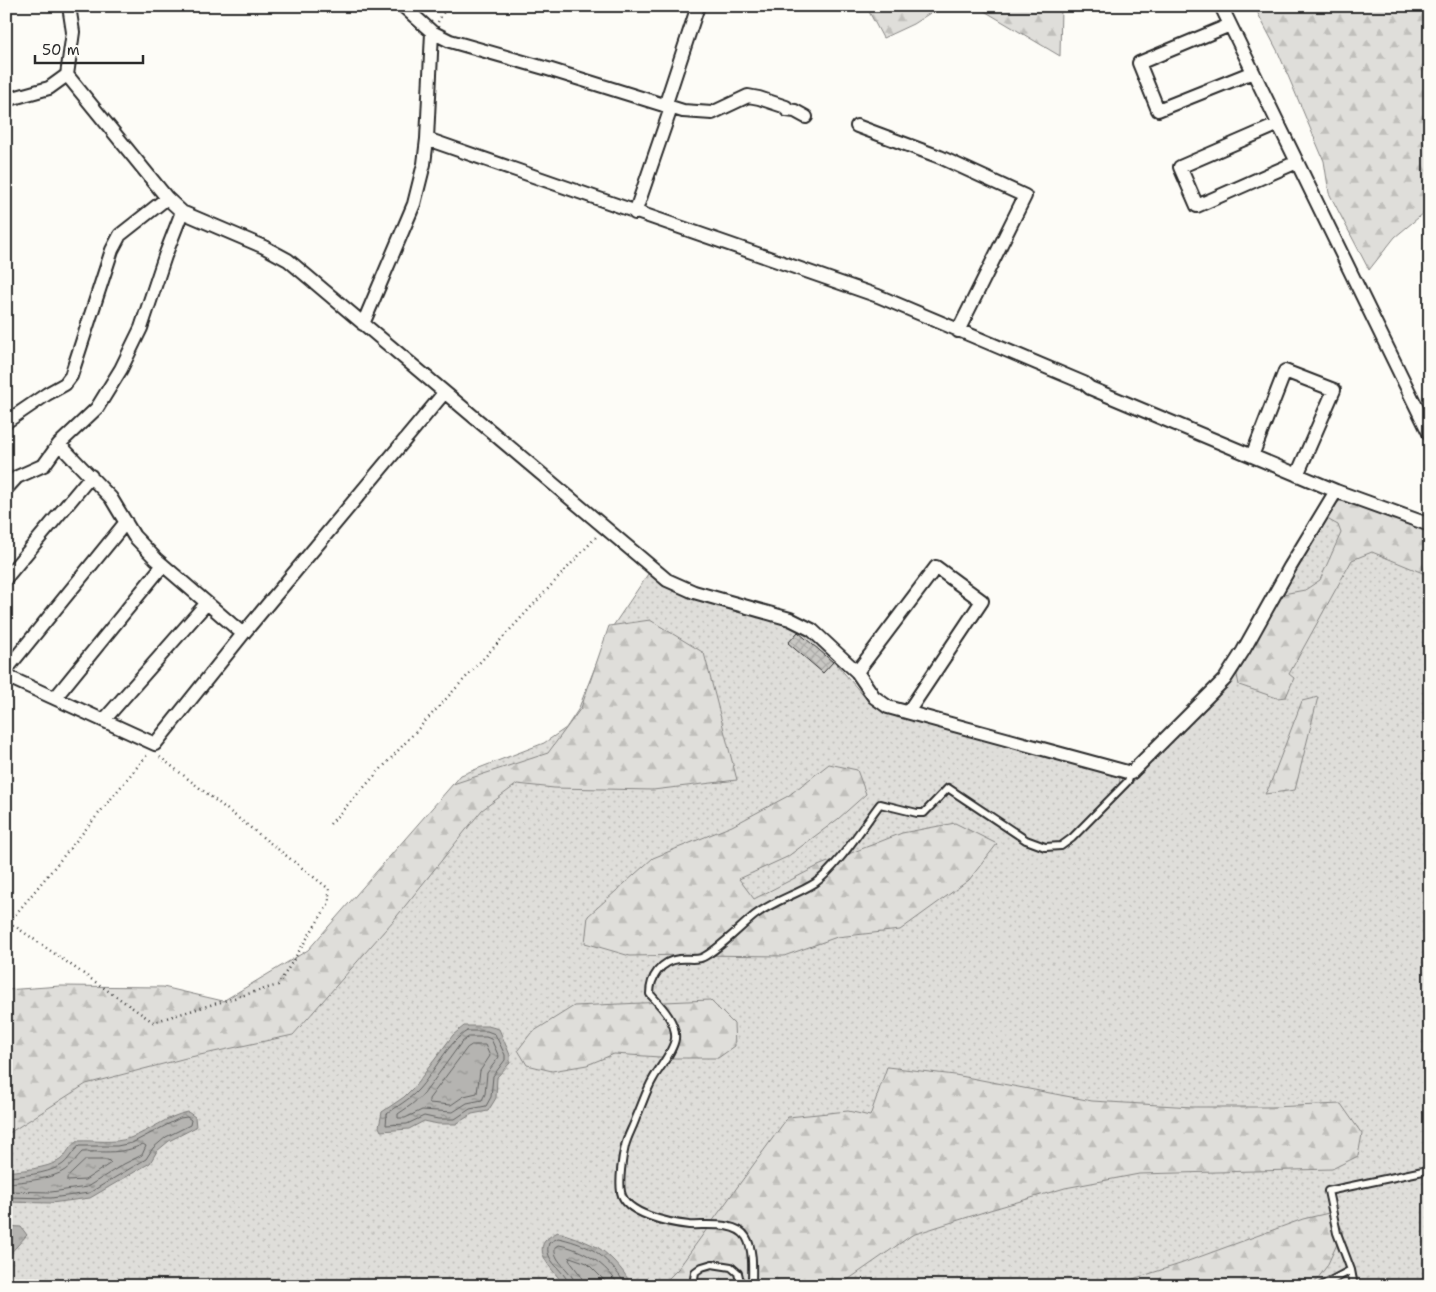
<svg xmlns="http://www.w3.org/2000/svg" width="1436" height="1292" font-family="'Shantell Sans',sans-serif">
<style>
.grass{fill:url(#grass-dots);stroke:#858482}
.forest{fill:url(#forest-firs);stroke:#858482}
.water{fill:url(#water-ripples);stroke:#7e7d7b}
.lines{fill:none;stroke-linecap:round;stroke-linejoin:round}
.shore{stroke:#626261;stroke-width:1}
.building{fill:url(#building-cross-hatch);stroke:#2b2b2b}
.lane-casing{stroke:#2b2b2b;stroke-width:10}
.street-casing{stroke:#2b2b2b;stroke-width:16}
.path{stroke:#2b2b2b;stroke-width:2.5;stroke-dasharray:1 4;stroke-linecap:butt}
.lane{stroke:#fdfcf7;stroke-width:6}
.street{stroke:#fdfcf7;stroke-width:12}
</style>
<defs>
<pattern id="grass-dots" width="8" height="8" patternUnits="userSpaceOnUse" patternTransform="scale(1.25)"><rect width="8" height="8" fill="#dfdeda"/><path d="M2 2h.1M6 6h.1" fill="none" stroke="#c0bfbb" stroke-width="1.8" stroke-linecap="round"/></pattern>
<pattern id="forest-firs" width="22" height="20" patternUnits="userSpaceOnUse" patternTransform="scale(1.25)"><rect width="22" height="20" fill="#dfdeda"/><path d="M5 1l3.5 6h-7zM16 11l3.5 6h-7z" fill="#c0bfbb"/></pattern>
<pattern id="water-ripples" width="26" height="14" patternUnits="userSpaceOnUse" patternTransform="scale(1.25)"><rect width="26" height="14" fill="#b5b4b1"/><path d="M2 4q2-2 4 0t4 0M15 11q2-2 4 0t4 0" fill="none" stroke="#939390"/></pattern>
<pattern id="building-cross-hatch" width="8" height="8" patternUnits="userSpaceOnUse" patternTransform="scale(1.25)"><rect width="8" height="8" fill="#c9c8c4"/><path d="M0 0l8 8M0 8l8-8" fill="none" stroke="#adaca9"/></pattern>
</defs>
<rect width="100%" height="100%" fill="#fdfcf7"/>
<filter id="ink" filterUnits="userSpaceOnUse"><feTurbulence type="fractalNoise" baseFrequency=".02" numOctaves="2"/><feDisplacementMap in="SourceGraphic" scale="10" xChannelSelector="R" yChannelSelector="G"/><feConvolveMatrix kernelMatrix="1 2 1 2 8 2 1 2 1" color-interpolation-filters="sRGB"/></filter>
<g filter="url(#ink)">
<path class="grass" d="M1340,501h4l86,31v754h-1424v-166l297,-154 158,-191 83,-32 22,-15 12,-18 31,-78 39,-58 144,48 23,17 53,62 11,8 239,67 2,3 -1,6 -14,15 5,5 127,-130 97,-170z"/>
<path class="forest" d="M866,6h75l-28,18 -30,14z
M976,6h85l-1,50z
M1254,6h176v202l-35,29 -26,33 -40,-77 -5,-32 -46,-109z
M1340,501h4l86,31v44l-58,-24 -20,8 -63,114 5,4 -8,19 -9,1 -38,-13 -2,-10 46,-81 22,-4 15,-10 21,-47 -3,-8 -11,-6 7,-14z
M650,620l54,33 33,127 -84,10 -99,-2 -37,-4 -35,26 -89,111 -100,114 -107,23 -100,26 -80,51v-145l54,-4 103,1 60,14 85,-51 145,-166 95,-31 33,-45 28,-82z
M1318,697l-23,93 -30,4 4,-7 33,-86z
M829,764l28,6 9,24 -28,25 -51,38 -48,22 15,20 64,-33 84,-33 53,-10 42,21 -28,36 -69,50 -63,7 -53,19 -94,-1 -60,1 -45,-13 3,-27 65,-58 79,-32 56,-30z
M710,1000l24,24 1,22 -17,12h-43l-61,-4 -27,11 -35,6 -25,-6 -9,-15 13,-17 43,-27z
M887,1067l68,8 137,26 100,6h80l69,-3 21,30 -4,22 -26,13 -193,5 -74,14 -75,22 -78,25 -73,51h-178l17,-17 110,-152 60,-6 22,5z
M1333,1212l10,19 -16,35 -15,20h-201l69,-22 123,-45z
M1427,1273h3v13h-15z"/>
<path class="water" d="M464,1026h24l11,3 11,26v8l-13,14 -1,21 -8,13 -16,3 -16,10h-18l-14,-3 -15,8 -28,2 -2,-4 3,-15 22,-15 11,-11 38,-51z
M188,1112l7,5 1,10 -27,14 -12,10 -7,12 -60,35 -39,5 -45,-1v-30c16,-2 40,-3 54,-12 7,-5 10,-16 18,-19 18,-1 35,3 52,-3 20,-7 37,-22 58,-26z
M6,1226l15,1 6,8 -21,23z
M558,1232c12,4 25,8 37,14 10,4 34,28 35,40h-65c-7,-11 -31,-31 -20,-45 3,-4 9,-7 13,-9z"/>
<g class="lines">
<path class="shore" d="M467,1031h20l8,3 10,21v5l-12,16 -2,21 -5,9 -16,3 -15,10h-17l-14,-3 -17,8 -21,1 1,-11c10,-8 22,-14 31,-24 15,-16 30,-48 49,-59z
M469,1037h17l5,2 8,18 -12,16 -2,21 -3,6 -15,3 -14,9 -31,-2 -17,8h-7v-4l13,-9 13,-11 37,-51z
M472,1045h13l5,11 -10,15 -3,22 -13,3 -13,9 -22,-2v-4l38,-51z
M86,1160h22l3,3 -26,17 -18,1v-3z
M6,1177c17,-1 39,-3 54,-11 9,-5 12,-15 19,-20h38l15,-3 48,-25 7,-1 4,3 -1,5 -24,12 -13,11 -7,11 -57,34 -38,5 -45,-1
M6,1183c16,-1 47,-4 59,-13 7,-5 11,-12 17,-18 23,-1 40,3 61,-8l3,2 -4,9 -18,9 -37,23 -36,5 -45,-1
M569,1286c-2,-16 -27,-24 -20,-43l9,-5c11,2 25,7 35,12 9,5 30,26 32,36
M575,1286c-1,-16 -22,-23 -20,-38l4,-3c23,4 48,19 60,41
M583,1286l-2,-10 -12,-16 1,-3 17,6 23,23"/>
</g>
<path class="building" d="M798,632l35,30 -10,11 -35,-30z"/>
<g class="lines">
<defs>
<path id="lane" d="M1351,1270l3,16
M693,1286l2,-14 7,-5 10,-3 19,3 7,6 3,13
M752,1286c0,-15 2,-36 -6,-49 -10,-16 -41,-11 -57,-12 -19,-2 -64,-11 -68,-33 -2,-12 1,-34 4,-46 2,-9 8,-19 11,-28 6,-13 10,-27 17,-39 6,-11 20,-27 22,-40 2,-17 -14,-33 -25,-45 0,-17 11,-33 29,-35 7,-1 16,1 22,-1 14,-5 41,-33 54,-43 18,-14 41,-20 60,-32 22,-15 48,-57 65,-79l37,9h7l24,-25 78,52 19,7 16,-1 11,-8 56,-57 3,-8
M1321,1286l30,-16 -14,-37 -9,-42 95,-20 7,-3"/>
<path id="street" d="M69,6l4,26 -6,43 100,123 15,14 82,35 24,13 379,320 27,12 96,27 22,11 45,42 17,25 14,10 243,66 94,-94 18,-28 47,-84 46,-76
M403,6l29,26 18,9 98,28 135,42 29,2 36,-17 11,2 27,9 1,3 8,1 11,6
M1221,6l209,429
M1230,25l-91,38 19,47 95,-38
M6,100l43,-12 18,-13
M665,106l33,-100
M1279,124l-99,43 17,39 100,-44
M857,126l83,31 85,39 -67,135
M427,139l451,157 206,87 6,5 246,103 94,34
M635,213l36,-105
M363,324l51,-120 10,-40 3,-25 5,-107
M6,422l41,-28 18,-10 6,-8 41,-126 8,-15 47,-37
M59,444l52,54 23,38 22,23 87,75
M1252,456l33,-85 49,19 -37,85
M6,489l11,-12 27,-12 15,-21 38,-36 24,-39 20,-41 24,-72 17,-44
M6,578l85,-102
M6,670l120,-148
M857,672l79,-105 46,34 -74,111
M6,676l149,68 88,-110 201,-241
M55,698l108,-133
M104,720l102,-116"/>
</defs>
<use href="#lane" class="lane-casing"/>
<use href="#street" class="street-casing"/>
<path class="path" d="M438,22l9,-16
M330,824l266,-287
M9,922l144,100 125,-37 51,-82v-14l-169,-132
M6,926l141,-171"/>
<use href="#lane" class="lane"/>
<use href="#street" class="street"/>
</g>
</g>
<rect width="1436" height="1292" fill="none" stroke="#fdfcf7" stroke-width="25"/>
<rect x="12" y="12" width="1411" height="1267" fill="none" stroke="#2b2b2b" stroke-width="2" filter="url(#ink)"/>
<path d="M35 55v8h108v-8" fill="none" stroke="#2b2b2b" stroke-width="2.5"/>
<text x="42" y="55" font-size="15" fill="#2b2b2b" stroke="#fdfcf7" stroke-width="4" paint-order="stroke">50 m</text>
</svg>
